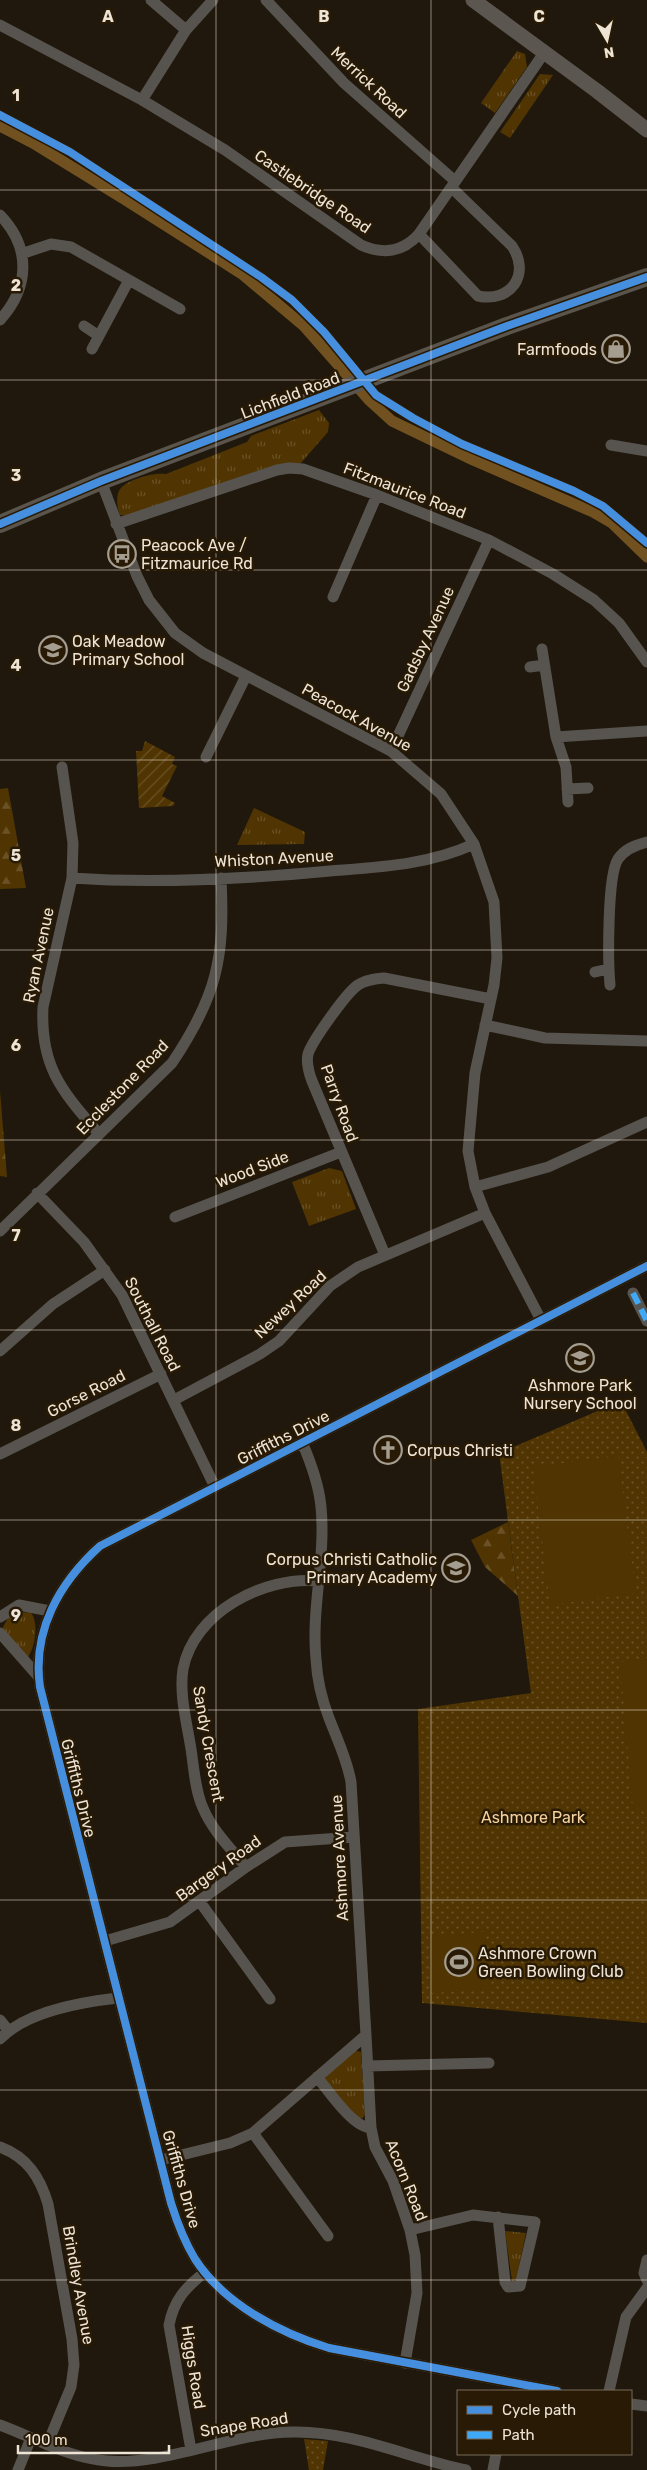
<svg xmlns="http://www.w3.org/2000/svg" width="647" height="2470" font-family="Rubik,sans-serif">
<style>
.grass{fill:url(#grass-tufts)}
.forest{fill:url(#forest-firs)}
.park{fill:url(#park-dots)}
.garden{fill:url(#garden-furrows)}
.pitch{fill:#503502}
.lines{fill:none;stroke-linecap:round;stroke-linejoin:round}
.canal{stroke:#725120;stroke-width:11}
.street{stroke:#57544f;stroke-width:11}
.secondary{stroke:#5b564f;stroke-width:15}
.primary{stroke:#59544c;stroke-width:18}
.quiet{stroke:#3fa9f5;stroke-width:6;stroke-dasharray:12 6;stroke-linecap:butt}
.cycleway-casing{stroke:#281a04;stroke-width:11}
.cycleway{stroke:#468fdf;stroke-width:8}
.grid{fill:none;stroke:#ede4d6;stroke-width:1;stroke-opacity:0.55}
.labels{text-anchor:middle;stroke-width:5;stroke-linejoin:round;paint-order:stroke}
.street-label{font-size:16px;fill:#ede4d6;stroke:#281a04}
.poi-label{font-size:16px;fill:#ede4d6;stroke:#281a04;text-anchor:start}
.park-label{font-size:16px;fill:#f7d19d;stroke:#281a04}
.grid-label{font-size:16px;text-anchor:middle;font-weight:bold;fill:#ede4d6;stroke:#281a04;stroke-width:5;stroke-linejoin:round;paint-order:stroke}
</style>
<defs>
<pattern id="grass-tufts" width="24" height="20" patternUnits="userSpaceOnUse" patternTransform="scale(1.25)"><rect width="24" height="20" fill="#503502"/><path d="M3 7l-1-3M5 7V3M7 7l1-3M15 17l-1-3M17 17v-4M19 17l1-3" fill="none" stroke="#6a5226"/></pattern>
<pattern id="forest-firs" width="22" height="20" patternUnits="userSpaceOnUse" patternTransform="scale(1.25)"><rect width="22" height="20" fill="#503502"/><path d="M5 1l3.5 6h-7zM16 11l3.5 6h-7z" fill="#6a5226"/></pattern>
<pattern id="park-dots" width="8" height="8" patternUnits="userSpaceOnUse" patternTransform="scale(1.25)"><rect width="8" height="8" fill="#503502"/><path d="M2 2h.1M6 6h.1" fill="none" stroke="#6a5226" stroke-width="1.8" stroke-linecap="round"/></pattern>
<pattern id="garden-furrows" width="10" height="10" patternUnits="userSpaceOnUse" patternTransform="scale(1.25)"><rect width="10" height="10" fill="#503502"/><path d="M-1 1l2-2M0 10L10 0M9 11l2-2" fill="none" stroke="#6a5226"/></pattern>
</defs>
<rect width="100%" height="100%" fill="#20180c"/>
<path class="grass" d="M517,51l8,3 2,13 -32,46 -14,-10z
M540,74l13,1 -43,63 -10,-6z
M319,410l10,13 -1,9 -28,32 -28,2 -146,50 -6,-1c-3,-7 -5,-21 1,-27 8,-9 33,-16 45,-14l81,-32 4,-6z
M254,808l51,24 -1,12 -67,1z
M329,1168l13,3 14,38 -47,17 -17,-44z
M21,1612l10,1c8,9 4,35 -3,44l-26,-28 7,-13z
M353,2050l8,2 4,62 -2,4 -6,1 -33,-40z
M505,2231l21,2 -10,47 -4,1z"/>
<path class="forest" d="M8,788l18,100 -26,1v-100z
M0,1091l7,86 -7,-1z
M508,1522l10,74 -33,-29 -14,-27z"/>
<path class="park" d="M621,1401l26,51v571l-225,-20 -4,-294 113,-16 -32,-240z
M304,2439l24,2 -5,29h-14z"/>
<path class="garden" d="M145,741l30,16 -3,7 5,2 -15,30 13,7 -2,3 -34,2 -3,-57h6z"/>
<path class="pitch" d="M618,1456l18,137 -86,12 -17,-138z
M647,1660v148l-14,1 -13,-147z
M485,1932l4,57 -57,4 -4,-57z"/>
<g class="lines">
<path class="canal" d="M0,126l33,17 91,56 118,75 62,52 66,75 22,20 81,39 120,52 19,11 35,34"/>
<path class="street" d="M151,0l35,30
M266,0l78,83 111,98
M0,25l142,75 83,50 136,95c22,10 42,7 58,-11l125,-181
M142,100l44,-70 27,-30
M0,215c31,32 30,72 0,105
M419,234l59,62c33,7 53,-22 34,-50l-60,-58
M24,253l27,-9 20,3 109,62
M84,326l15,10
M92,349l37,-69
M611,445l36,6
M101,481l36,95 12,24 26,33 28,20 188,98 50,43 33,50 20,58 3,56 -3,27 -19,88 -7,78 7,36 10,26 56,107
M116,524l161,-54 12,-2 14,1 74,26 112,45 64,34 41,26 25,23 28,39
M333,597l44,-102
M542,649l14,88 10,30 2,35
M530,667l14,-2
M556,737l91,-6
M391,751l98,-211
M206,757l40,-81
M62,767l11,76 -1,35 -29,129c-3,61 20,85 56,127
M567,789l21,-1
M72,878c85,6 173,1 258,-7 50,-4 98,-6 144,-27
M595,972l13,-3
M610,985c-2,-22 -3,-109 8,-126 7,-10 17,-14 29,-17
M485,1025l60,13 102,3
M475,1187l73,-20 99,-45
M37,1193l47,49 38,53 93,192
M175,1217l166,-65
M0,1231l172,-168c45,-67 53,-105 49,-185
M385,1255l-73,-174c-3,-8 -6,-18 -4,-27 4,-13 39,-62 50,-69 7,-5 17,-6 26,-7l107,21
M633,1293l14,28
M0,1351l53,-47 52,-34
M174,1400l86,-46 19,-13 51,-55 28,-19 127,-54
M0,1454l161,-80
M0,1617l19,-12 31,6
M0,1633l38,43
M246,1867c-15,-18 -34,-37 -43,-59 -8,-17 -9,-40 -12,-59 -4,-26 -12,-54 -8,-80 11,-57 81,-93 135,-88
M200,1902l70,97
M105,1941l65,-19 76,-55 39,-25 69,-5
M0,2020l8,10
M366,2035l5,93
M0,2039c26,-27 81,-37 118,-41
M367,2066l122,-3
M317,2077c11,13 36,51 54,51l4,19 18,34 17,49 5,25 2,38 -12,70
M253,2133l75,103
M0,2147c27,10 40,30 48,57l24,135 2,26 -3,22 -24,58
M161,2160l69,-17 23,-10 113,-98 -15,-253c-4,-23 -14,-43 -22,-64 -7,-18 -12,-40 -13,-59 -5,-51 10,-101 5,-152 -2,-23 -10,-44 -19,-65
M410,2230l63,-15 62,7 -15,64 -12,1 -3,-5 -7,-65
M647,2260l-3,13 3,7
M557,2391l-228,-43c-49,-15 -105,-44 -134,-89 -11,-18 -18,-37 -24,-56l-131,-516c-8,-56 19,-104 60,-141l547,-280
M609,2391l17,-74 21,-29
M631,2404l16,2
M0,2425c35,13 69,33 107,36 59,5 126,-29 186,-29 61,-1 115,26 173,38
M191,2450l-22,-125c5,-25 16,-37 36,-53
M18,2470l13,-32
M493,2470l3,-16"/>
<path class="secondary" d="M473,0l124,91 50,39"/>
<path class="primary" d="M0,524l101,-43 406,-155 140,-49"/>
<path class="quiet" d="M633,1293l14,28"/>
<defs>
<path id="cycleway" d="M0,115l70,37 191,125 31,23 32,32 52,63 37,23 49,26 112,47 29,15 44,37
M0,524l101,-43 406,-155 140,-49
M557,2391l-228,-43c-49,-15 -105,-44 -134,-89 -11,-18 -18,-37 -24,-56l-131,-516c-8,-56 19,-104 60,-141l547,-280"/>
</defs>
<use href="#cycleway" class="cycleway-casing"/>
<use href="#cycleway" class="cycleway"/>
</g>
<path class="grid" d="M216,0v2470M431,0v2470M0,190h647M0,380h647M0,570h647M0,760h647M0,950h647M0,1140h647M0,1330h647M0,1520h647M0,1710h647M0,1900h647M0,2090h647M0,2280h647"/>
<defs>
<symbol id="shop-ring" viewBox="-11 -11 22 22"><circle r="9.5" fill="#281a04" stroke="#a59d8f" stroke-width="1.5"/><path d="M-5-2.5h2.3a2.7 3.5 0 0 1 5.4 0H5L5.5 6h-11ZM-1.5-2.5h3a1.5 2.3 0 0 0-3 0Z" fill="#a59d8f"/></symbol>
<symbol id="bus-ring" viewBox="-11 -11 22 22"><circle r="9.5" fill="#281a04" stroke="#a59d8f" stroke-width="1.5"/><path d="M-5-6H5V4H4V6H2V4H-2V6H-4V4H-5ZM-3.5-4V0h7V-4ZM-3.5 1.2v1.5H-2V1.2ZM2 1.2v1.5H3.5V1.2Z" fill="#a59d8f"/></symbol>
<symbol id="school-ring" viewBox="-11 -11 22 22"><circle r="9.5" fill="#281a04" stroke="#a59d8f" stroke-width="1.5"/><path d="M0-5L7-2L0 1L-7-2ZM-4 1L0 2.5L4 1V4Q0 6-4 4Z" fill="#a59d8f"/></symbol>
<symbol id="church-ring" viewBox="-11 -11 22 22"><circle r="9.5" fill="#281a04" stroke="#a59d8f" stroke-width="1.5"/><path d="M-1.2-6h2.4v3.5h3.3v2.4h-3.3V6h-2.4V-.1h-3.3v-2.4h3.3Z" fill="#a59d8f"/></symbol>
<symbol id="stadium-ring" viewBox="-11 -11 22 22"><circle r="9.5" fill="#281a04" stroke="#a59d8f" stroke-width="1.5"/><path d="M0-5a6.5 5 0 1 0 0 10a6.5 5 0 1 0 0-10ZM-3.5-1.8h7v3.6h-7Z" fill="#a59d8f"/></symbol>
</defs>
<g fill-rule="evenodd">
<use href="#shop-ring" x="600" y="333" width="32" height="32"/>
<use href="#bus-ring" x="106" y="538" width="32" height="32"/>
<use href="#school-ring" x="37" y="634" width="32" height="32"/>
<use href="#school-ring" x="564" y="1342" width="32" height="32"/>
<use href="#church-ring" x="372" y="1434" width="32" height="32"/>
<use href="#school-ring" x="440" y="1552" width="32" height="32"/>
<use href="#stadium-ring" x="443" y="1946" width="32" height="32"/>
</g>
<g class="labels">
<g class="street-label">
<text transform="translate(369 82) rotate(43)" y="6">Merrick Road</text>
<text transform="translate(313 191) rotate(34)" y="6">Castlebridge Road</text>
<text transform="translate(290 395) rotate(-21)" y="6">Lichfield Road</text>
<text transform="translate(405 490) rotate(21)" y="6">Fitzmaurice Road</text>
<text transform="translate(425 639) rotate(-65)" y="6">Gadsby Avenue</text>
<text transform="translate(357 717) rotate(29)" y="6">Peacock Avenue</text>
<text transform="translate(274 858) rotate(-3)" y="6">Whiston Avenue</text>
<text transform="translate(38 955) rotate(-78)" y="6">Ryan Avenue</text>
<text transform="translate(122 1087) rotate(-46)" y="6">Ecclestone Road</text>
<text transform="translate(340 1103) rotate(70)" y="6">Parry Road</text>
<text transform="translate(252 1169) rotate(-21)" y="6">Wood Side</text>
<text transform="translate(290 1304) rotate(-43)" y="6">Newey Road</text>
<text transform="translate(153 1324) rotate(63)" y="6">Southall Road</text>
<text transform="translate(86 1393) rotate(-27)" y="6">Gorse Road</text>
<text transform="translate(283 1437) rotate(-27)" y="6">Griffiths Drive</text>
<text transform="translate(209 1744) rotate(80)" y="6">Sandy Crescent</text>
<text transform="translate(79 1788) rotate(76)" y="6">Griffiths Drive</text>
<text transform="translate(339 1858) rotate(-93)" y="6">Ashmore Avenue</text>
<text transform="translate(218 1868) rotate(-36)" y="6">Bargery Road</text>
<text transform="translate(182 2179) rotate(74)" y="6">Griffiths Drive</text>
<text transform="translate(407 2180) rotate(68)" y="6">Acorn Road</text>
<text transform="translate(79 2285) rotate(80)" y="6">Brindley Avenue</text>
<text transform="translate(194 2367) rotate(81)" y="6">Higgs Road</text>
<text transform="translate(244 2424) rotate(-9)" y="6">Snape Road</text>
</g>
<g class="poi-label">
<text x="597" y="355" text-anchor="end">Farmfoods</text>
<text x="141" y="551">Peacock Ave /<tspan x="141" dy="18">Fitzmaurice Rd</tspan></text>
<text x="72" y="647">Oak Meadow<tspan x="72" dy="18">Primary School</tspan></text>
<text x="580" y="1391" text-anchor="middle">Ashmore Park<tspan x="580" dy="18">Nursery School</tspan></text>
<text x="407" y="1456">Corpus Christi</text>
<text x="437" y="1565" text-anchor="end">Corpus Christi Catholic<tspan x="437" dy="18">Primary Academy</tspan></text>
<text x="478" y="1959">Ashmore Crown<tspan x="478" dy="18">Green Bowling Club</tspan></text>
</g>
<g class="park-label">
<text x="533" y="1823">Ashmore Park</text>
</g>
</g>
<g class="grid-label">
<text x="108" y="22">A</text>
<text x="324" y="22">B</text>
<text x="539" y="22">C</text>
<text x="16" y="101">1</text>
<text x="16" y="291">2</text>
<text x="16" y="481">3</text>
<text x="16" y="671">4</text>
<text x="16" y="861">5</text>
<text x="16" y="1051">6</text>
<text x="16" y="1241">7</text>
<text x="16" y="1431">8</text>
<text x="16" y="1621">9</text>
</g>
<rect x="457" y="2390" width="175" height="65" fill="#281a04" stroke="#776b58"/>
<rect x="467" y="2406" width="25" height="8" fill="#468fdf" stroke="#776b58"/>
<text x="502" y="2415" font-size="15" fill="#ede4d6">Cycle path</text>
<rect x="467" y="2431" width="25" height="8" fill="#3fa9f5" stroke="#776b58"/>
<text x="502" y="2440" font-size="15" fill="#ede4d6">Path</text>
<g transform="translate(607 40) rotate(171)" stroke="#281a04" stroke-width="4" paint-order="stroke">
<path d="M0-4L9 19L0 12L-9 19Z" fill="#ede4d6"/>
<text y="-8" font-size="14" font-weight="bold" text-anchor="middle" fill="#ede4d6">N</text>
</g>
<path d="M18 2445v8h151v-8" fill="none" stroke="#ede4d6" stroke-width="2.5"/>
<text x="25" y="2445" font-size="15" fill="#ede4d6" stroke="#281a04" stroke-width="4" paint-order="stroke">100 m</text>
</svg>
